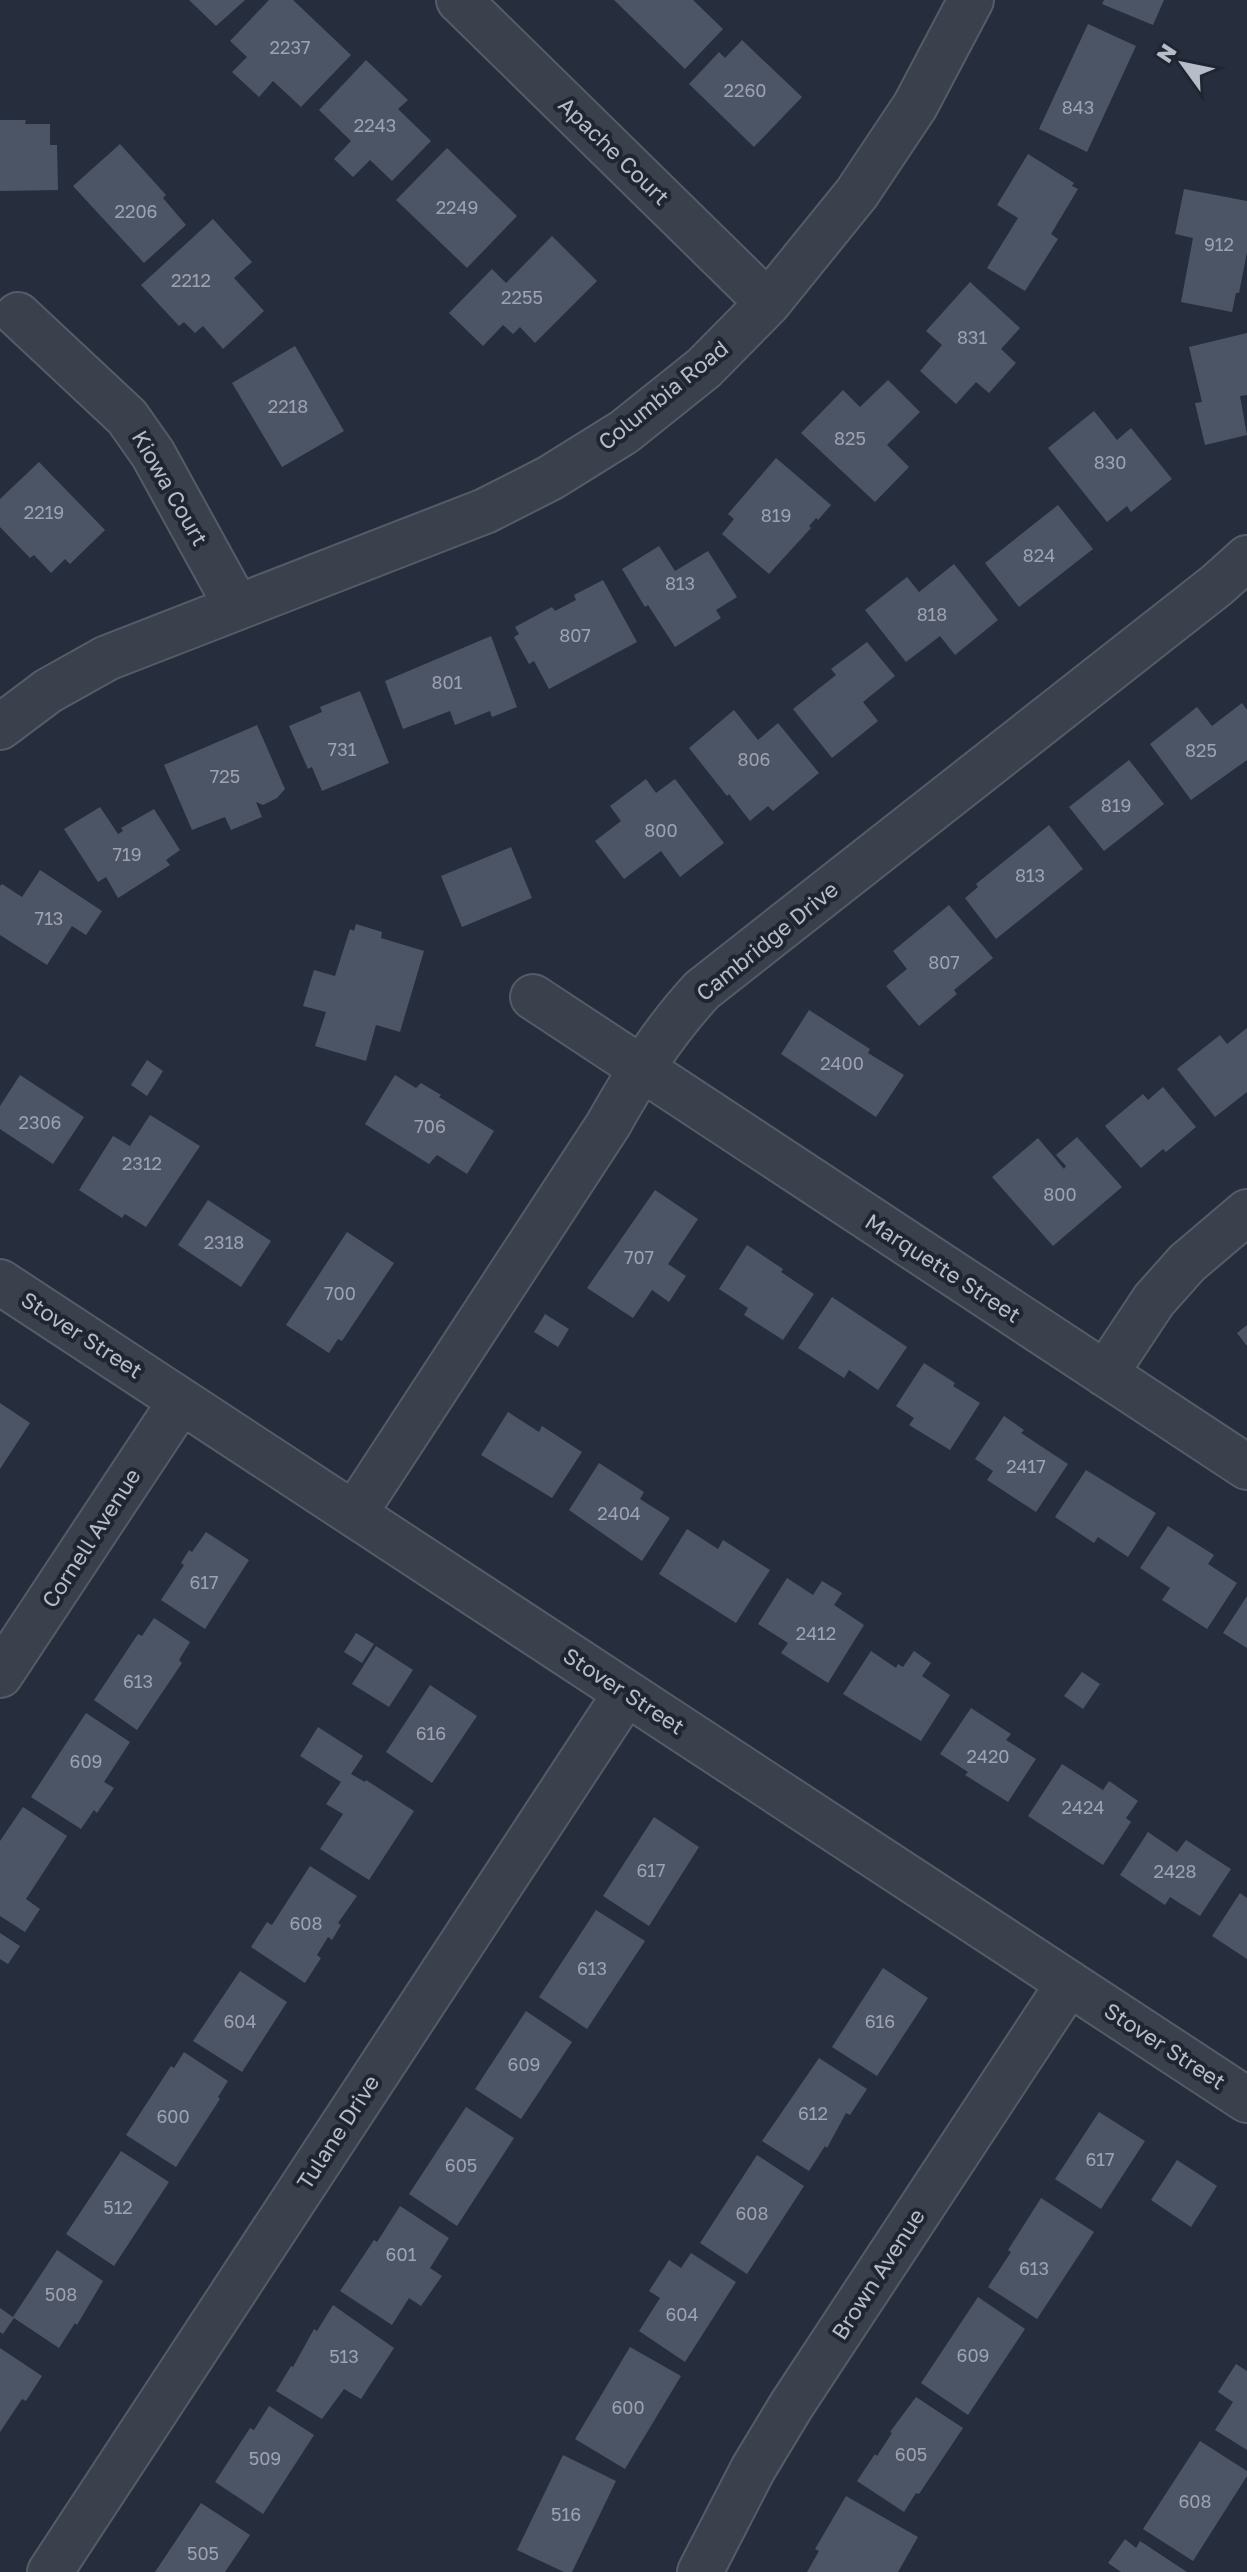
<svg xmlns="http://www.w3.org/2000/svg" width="1247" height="2572" font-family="'Golos Text',sans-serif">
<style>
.building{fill:#4c5566}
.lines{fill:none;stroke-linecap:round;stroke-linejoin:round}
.minor-casing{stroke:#555c68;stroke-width:48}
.minor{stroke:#3a414d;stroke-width:44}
.labels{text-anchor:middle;stroke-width:8;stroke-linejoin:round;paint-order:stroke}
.number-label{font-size:18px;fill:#9ca2b0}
.street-label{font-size:22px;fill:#b6bcc8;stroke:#1f2632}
</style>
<rect width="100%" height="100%" fill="#262e3d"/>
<path class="building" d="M189,0h56l-29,26z
M269,0h24l58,55 -50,52 -28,-26 -14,16 -27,-25 15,-15 -17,-16z
M614,0h79l30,29 -38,40z
M1104,0h60l-11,25 -51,-21z
M1088,24l48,22 -49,106 -48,-23z
M742,40l60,57 -48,50 -65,-63 30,-32 6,6z
M366,60l42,40 -10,9 33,32 -39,40 -22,-21 -17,17 -19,-18 17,-18 -32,-31z
M0,120h26l-1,4h25v21h7l1,45 -58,1z
M120,144l46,51 -3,3 23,27 -42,38 -71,-77z
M447,148l70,68 -50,52 -71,-68z
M1028,154l46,29 -2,3 6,3 -27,45 7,5 -33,52 -38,-23 31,-50 -21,-13z
M1184,189l63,12v51l-8,41h-3l-4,19 -51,-10 12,-64 -18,-4z
M213,219l39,43 -18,16 30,33 -41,38 -20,-23 -8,7 -11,-11 -5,4 -38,-41z
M552,236l45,45 -62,62 -15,-16 -7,7 -10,-9 -20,21 -34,-33 43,-44 14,14z
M970,282l50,46 -19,21 15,14 -27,30 -13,-11 -20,22 -36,-33 22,-26 -16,-14z
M1247,333v62l-7,1 7,39 -42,10 -10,-42 7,-1 -13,-55z
M295,346l49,85 -62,36 -50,-84z
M888,380l32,32 -33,33 22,22 -34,35 -74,-69 42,-43 17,17z
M1094,411l23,29 14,-12 41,51 -41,33 -4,-6 -20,16 -59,-74z
M776,458l55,47 -13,15 -2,-2 -7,8 2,2 -42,46 -47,-40 12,-15 -6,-5z
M39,462l66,68 -35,34 -5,-5 -14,14 -17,-18 -4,3 -30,-31v-28z
M1058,505l35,44 -74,58 -34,-44z
M659,546l16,25 33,-20 29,46 -21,13 5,8 -46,29 -27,-42 -3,2 -23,-38z
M954,564l44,56 -43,35 -15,-19 -34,26 -41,-52 42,-33 12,15z
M603,580l34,62 -88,47 -15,-28 -5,3 -15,-27 5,-3 -4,-7 37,-20 3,4 21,-11 -2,-5z
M491,636l26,71 -25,10 -2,-6 -35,14 -5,-14 -47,18 -18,-48z
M867,642l28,34 -32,26 15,19 -46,37 -39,-49 43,-34 -5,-6z
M360,691l29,72 -67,28 -10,-24 -4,2 -19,-43 33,-14 -2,-5z
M1242,703l5,7v50l-56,40 -41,-56 47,-37 15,19z
M734,710l24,30 20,-17 41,50 -46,38 -5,-5 -18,15 -21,-27 -2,2 -38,-48z
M257,725l28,64 -8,9 -14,7 -7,-3 6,15 -31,13 -6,-13 -33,13 -28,-65z
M1129,760l35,44 -60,47 -35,-44z
M646,779l10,14 19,-14 49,64 -44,34 -19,-26 -37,28 -29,-38 26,-20 -11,-15z
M100,807l18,27 5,-3 -2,-3 33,-19 26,41 -14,10 4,5 -52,33 -12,-21 -8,5 -34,-53z
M1049,825l34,44 -87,70 -31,-41 13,-11 -2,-3z
M511,847l21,51 -70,29 -21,-51z
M40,870l62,41 -16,24 -14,-9 -25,39 -47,-30v-49l2,-2 20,13z
M949,905l44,53 -39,32 3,4 -38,32 -33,-40 21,-17 -14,-18z
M356,924l26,8 -1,6 43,13 -24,81 -24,-7 -10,36 -51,-15 11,-34 -23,-6 11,-36 21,6 15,-47 4,2z
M809,1010l61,39 -2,4 36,22 -28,42 -95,-63z
M1247,1028v64l-32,25 -38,-48 43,-34 7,9z
M147,1060l16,11 -16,25 -16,-11z
M20,1075l64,42 -31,47 -53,-35v-23z
M395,1075l21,13 5,-5 20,12 -2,2 55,34 -27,43 -30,-19 -8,9 -64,-40z
M1163,1087l33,40 -30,25 -3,-3 -22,19 -36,-42 38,-32 5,6z
M150,1115l50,31 -54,81 -21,-13 -3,4 -43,-28 34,-54 17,10z
M1077,1137l45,50 -69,59 -61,-69 46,-39 26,31 2,-3 -10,-11z
M655,1190l43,29 -30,45 18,12 -17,26 -17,-12 -19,28 -46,-30z
M208,1200l63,41 -30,46 -63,-42z
M347,1232l47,31 -52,78 -4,-2 -9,14 -43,-28z
M747,1245l36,24 -2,3 33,22 -31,46 -39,-25 4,-7 -29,-19z
M832,1297l75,50 -29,43 -29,-20 -5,8 -46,-30z
M545,1314l24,15 -11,18 -24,-15z
M1247,1325v21l-10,-13z
M924,1363l31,20 -2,3 27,17 -30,47 -41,-25 5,-7 -18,-12z
M0,1403l30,20 -30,46z
M508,1412l31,20 3,-6 40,26 -30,46 -71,-43z
M1004,1416l20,14 -3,3 47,31 -32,48 -49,-32 6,-9 -18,-12z
M599,1463l45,29 -4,7 30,19 -28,43 -73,-51z
M1086,1470l70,43 -28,44 -30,-20 -4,6 -39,-26z
M1168,1526l46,29 -6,9 29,19 -30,46 -45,-29 8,-12 -30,-20z
M687,1529l31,20 5,-9 47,30 -34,53 -77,-49z
M206,1532l43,28 -44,69 -44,-29 23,-35 -3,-2 8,-13 3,2z
M787,1578l26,17 9,-14 20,12 -8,12 30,20 -36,58 -47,-30 7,-10 -30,-19z
M1247,1596v52l-24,-15z
M154,1618l36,24 -11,18 3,3 -45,67 -43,-30 44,-66 4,2z
M356,1633l18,11 -12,19 -18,-11z
M376,1646l37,24 -24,37 -37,-23z
M871,1651l25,17 2,-4 5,3 11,-16 17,12 -9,13 28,19 -29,46 -78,-47z
M1082,1672l18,12 -17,25 -19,-13z
M430,1685l47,31 -45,67 -46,-31z
M971,1708l40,26 -5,6 30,19 -28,43 -43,-27 3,-3 -28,-18z
M86,1713l44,29 -26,40 10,6 -17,25 -3,-3 -13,19 -50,-32z
M318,1727l45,29 -12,18 14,8 1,-2 48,31 -45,69 -49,-31 23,-35 -17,-10 15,-22 -41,-26z
M1062,1764l41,26 6,-9 29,20 -12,17 5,4 -28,43 -75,-49z
M23,1807l44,29 -41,63 14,10 -15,23 -25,-16v-75z
M654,1817l45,30 -50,79 -46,-30z
M1148,1832l29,20 9,-12 45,29 -31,47 -30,-19 -5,8 -45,-30z
M310,1866l47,30 -19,27 3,2 -9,15 -4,-3 -11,18 4,3 -16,25 -54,-36 16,-25 5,3z
M1240,1893l7,5v61l-35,-23z
M596,1910l49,31 -58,88 -48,-32z
M0,1933l20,13 -12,18 -8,-5z
M883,1968l45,30 -51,78 -45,-29z
M240,1971l47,31 -45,70 -49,-31z
M526,2011l46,31 -51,77 -46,-30z
M184,2052l44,29 -10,16 2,2 -44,68 -50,-32 45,-69 3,2z
M819,2058l48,31 -17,26 -4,-2 -19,35 -2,-2 -16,25 -47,-30z
M466,2107l48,31 -57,88 -48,-32z
M1099,2112l46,29 -44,68 -46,-30z
M121,2151l48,31 -55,84 -48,-32z
M757,2155l47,31 -57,88 -47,-31z
M1177,2160l40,26 -26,41 -40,-27z
M1041,2198l53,34 -57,87 -49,-32 23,-35 -3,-2z
M400,2206l49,32 -19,30 12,8 -21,30 -12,-8 -17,27 -52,-34 34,-51 3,2z
M57,2250l46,31 -26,44 -2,-2 -16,25 -45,-30 -11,16 -3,-2v-24l13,9z
M691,2253l45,29 -51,80 -46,-31 21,-33 -11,-7 20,-31 12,8z
M978,2297l47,32 -57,86 -47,-32z
M333,2305l61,43 -33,51 -17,-10 -22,30 -46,-28 15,-25 2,1 21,-38 3,2z
M630,2347l51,29 -56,93 -50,-30z
M0,2348l42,28 -16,25 -4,-2 -22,33z
M1236,2364l11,7v79l-32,-20 18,-28 -15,-10z
M916,2397l47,31 -44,66 -3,-1 -12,19 -47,-31 18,-27 2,2 15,-23 -2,-1z
M269,2406l45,29 -51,79 -48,-32 35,-54 4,2z
M1200,2441l47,30v5l-54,85 -50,-32z
M563,2455l53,26 -44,91h-8l-47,-22z
M846,2496l72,41 -20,35h-91l12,-21 -4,-2z
M201,2503l49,32 -25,37h-70z
M1125,2539l11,9 4,-7 47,31h-66l-13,-9z"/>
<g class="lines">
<defs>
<path id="minor" d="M459,0l309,303
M18,315l109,102 26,37 84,153
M0,727l48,-36 59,-33 378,-147 65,-33 74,-46 80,-64 64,-65 89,-110 58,-87 56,-106
M533,997l714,470
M0,1282l1247,818
M1105,1374l49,-74 33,-37 60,-51
M354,1514l254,-389c27,-48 56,-94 94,-135l515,-405 30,-27
M0,1675l181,-274
M50,2572l576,-879
M700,2572l53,-103 38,-63 278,-423"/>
</defs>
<use href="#minor" class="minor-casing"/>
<use href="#minor" class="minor"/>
</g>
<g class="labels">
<g class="number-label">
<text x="290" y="54">2237</text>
<text x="745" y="97">2260</text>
<text x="1078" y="114">843</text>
<text x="375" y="132">2243</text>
<text x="457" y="214">2249</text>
<text x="136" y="218">2206</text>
<text x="1219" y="251">912</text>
<text x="191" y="287">2212</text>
<text x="522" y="304">2255</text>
<text x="972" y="344">831</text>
<text x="288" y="413">2218</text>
<text x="850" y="445">825</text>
<text x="1110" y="469">830</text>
<text x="44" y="519">2219</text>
<text x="776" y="522">819</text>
<text x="1039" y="562">824</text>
<text x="680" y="590">813</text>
<text x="932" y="621">818</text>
<text x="575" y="642">807</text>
<text x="447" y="689">801</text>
<text x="342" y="756">731</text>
<text x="1201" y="757">825</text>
<text x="754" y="766">806</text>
<text x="225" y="783">725</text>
<text x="1116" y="812">819</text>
<text x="661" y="837">800</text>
<text x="127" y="861">719</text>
<text x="1030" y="882">813</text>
<text x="49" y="925">713</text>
<text x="944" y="969">807</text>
<text x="842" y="1070">2400</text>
<text x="40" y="1129">2306</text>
<text x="430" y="1133">706</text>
<text x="142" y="1170">2312</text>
<text x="1060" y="1201">800</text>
<text x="224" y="1249">2318</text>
<text x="639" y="1264">707</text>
<text x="340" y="1300">700</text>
<text x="1026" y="1473">2417</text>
<text x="619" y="1520">2404</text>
<text x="204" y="1589">617</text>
<text x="816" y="1640">2412</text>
<text x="138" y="1688">613</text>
<text x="431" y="1740">616</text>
<text x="988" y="1763">2420</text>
<text x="86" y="1768">609</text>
<text x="1083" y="1814">2424</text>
<text x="651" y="1877">617</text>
<text x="1175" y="1878">2428</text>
<text x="306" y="1930">608</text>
<text x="592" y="1975">613</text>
<text x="240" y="2028">604</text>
<text x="880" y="2028">616</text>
<text x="524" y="2071">609</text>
<text x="813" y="2120">612</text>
<text x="173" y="2123">600</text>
<text x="1100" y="2166">617</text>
<text x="461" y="2172">605</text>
<text x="118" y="2214">512</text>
<text x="752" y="2220">608</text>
<text x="401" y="2261">601</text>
<text x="1034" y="2275">613</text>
<text x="61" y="2301">508</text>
<text x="682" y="2321">604</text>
<text x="973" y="2362">609</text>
<text x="344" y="2363">513</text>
<text x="628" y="2414">600</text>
<text x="911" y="2461">605</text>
<text x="265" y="2465">509</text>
<text x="1195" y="2508">608</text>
<text x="566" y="2521">516</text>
<text x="203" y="2560">505</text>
</g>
<g class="street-label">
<text transform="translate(614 151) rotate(44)" y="8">Apache Court</text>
<text transform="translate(663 395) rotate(-39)" y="8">Columbia Road</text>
<text transform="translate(170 488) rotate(60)" y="8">Kiowa Court</text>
<text transform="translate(767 941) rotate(-39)" y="8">Cambridge Drive</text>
<text transform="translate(943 1268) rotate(33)" y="8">Marquette Street</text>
<text transform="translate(82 1335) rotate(33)" y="8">Stover Street</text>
<text transform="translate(91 1538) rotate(-57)" y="8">Cornell Avenue</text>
<text transform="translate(624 1691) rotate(33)" y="8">Stover Street</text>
<text transform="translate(1165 2046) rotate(33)" y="8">Stover Street</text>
<text transform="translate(338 2132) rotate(-57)" y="8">Tulane Drive</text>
<text transform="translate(878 2274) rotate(-57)" y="8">Brown Avenue</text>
</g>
</g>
<g transform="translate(1183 64) rotate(303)" stroke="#1f2632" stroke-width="6" paint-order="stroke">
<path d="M0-6L14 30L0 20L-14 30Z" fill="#b6bcc8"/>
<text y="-12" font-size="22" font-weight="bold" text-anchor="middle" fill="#b6bcc8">N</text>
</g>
</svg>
